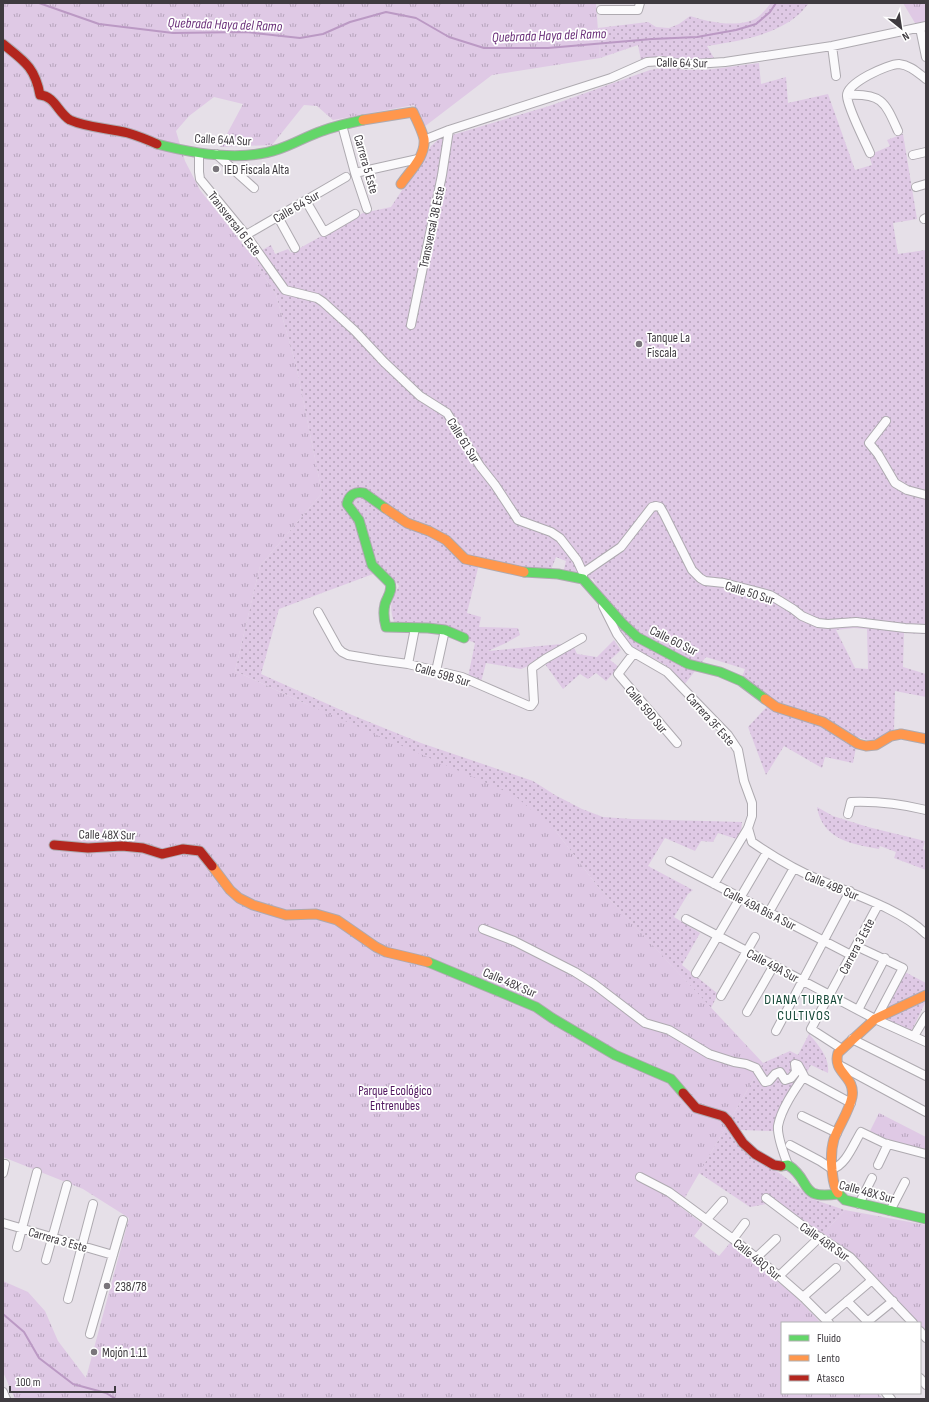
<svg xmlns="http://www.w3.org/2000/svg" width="929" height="1402" font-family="'Sofia Sans Condensed',sans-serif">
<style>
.grass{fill:url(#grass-dots);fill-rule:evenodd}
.park{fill:url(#park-tufts)}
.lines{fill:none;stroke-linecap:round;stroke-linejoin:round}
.stream{stroke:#bb99c4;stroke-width:2}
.street-casing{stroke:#aeaab0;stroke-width:10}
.fast-casing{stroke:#aeaab0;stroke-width:11}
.slow-casing{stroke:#aeaab0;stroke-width:11}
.jam-casing{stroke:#aeaab0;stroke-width:11}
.street{stroke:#fbfafc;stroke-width:8}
.fast{stroke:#63d668;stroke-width:9}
.slow{stroke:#ff974d;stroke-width:9}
.jam{stroke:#b3261e;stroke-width:9}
.poi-dot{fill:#79757b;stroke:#fff;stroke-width:1.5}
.labels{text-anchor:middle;stroke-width:3.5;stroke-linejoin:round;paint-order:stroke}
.street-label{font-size:13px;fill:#3f3b40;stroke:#fff}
.poi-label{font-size:13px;fill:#3f3b40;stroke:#fff;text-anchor:start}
.park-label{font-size:13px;fill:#50165e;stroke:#fff}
.water-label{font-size:14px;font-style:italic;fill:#6b317a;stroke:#fff}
.neighbourhood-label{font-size:14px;letter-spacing:1px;fill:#134636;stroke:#fff}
</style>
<defs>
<pattern id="grass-dots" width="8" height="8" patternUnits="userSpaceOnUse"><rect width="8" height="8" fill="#dfc9e5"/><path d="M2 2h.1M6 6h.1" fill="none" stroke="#b6a4bb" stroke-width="1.8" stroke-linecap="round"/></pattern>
<pattern id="park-tufts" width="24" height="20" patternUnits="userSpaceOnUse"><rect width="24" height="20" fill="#dfc9e5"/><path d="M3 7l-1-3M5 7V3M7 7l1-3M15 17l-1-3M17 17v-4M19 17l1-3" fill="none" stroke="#b6a4bb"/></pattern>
</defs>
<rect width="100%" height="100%" fill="#e6e0e8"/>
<path class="grass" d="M771,3h38c-4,4 -7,9 -11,12 -24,21 -61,26 -91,31l7,12c-8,1 -17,2 -25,1 -17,0 -32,-3 -48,1l-3,-15 -38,13 -2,-30 50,-6 8,5 13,1 10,-4 11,-8c18,6 51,13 68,1 5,-4 9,-9 13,-14z
M759,63l2,21 25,-7 2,26 40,-9 27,76 17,-5 -3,-10 21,-9 -3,-6 16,-6 14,85 -24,4 5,31 28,-4v384l-22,-1 -1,34 23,7v23l-31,-6 -1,41c-15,6 -20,12 -36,5l-5,26 -28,-6 -3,11 -38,-22 -18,29 -18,-48 26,-28 -32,-22 3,-8 -39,-12 -22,28c-7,-8 -13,-17 -22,-22 -9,-6 -20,-7 -28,-14 -15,-14 -31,-51 -41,-70l-30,-6 3,-12 -10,-4 -5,13 -26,-1 -45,-9 -13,53 14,4 -2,10 39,1 2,7 -14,8 -18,8 84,-8 5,11 20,3 17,-17 7,10 -11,10 9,7 -13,14 -10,-8 -8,6 -8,-5 -17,15 -18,-25v-5l-24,10 -35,-6 -5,19 -13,-5 7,-34 -31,-13 -50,-8c-5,-15 -3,-23 5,-36l-16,-18 -10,6 -94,35 -18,65 91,41 69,28 112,38 22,14 27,14 21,8 29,2 110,3 -2,18 -22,-7 -5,9 -12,-1 -6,10 -30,-13 -17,28 45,24 -5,4 -14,23 26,16 -18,32 36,29 -7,14 -113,-121 -43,-57 -251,-127 -69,-32 25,-105 62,-73 -26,-128 -20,-70 -24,-39 19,-11 4,9 13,-5 3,4 72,-40 28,-6 40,-61 8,-7 110,-33 101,-36 17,-3 18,3h21zM854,628l13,1 1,40 -13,-1 -19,-38z
M817,807l16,9 35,11 57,14 -2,8 3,1v20l-32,-12 2,-6 -16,-6 -1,3c-28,-5 -57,-10 -62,-42z
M903,971l23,12v18l-16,33 -30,-15z
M809,1034c9,11 21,23 19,39l-17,-8 -38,66 -34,-1 -9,-10 33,-57 27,-12 8,4z
M726,1127l32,35 20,10 20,15 14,12 33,11 -22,24 -46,-32 -27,5 -51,-34z"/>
<path class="park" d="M3,3h593l4,55 -108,17 -68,52 -10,-22 -81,15 -16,-14 -13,-1 -32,40 -52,2 23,-43 -29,-7 -25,19 -13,15 9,30 15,29 52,66 24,39 20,70 26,128 -62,73 -25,105 69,32 210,92 41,35 43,57 165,176 -80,138 -5,4 25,19 -9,12 25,20 11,-13 64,52 27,28h-39v70h96l5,6h-868l-12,-27v-91l25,11 17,19 13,30 28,37 43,-160 -46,-29 -80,-32z
M903,3h23v20h-11z
M879,1113l47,24v13l-25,-4 -32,-13z
M845,1210l81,15v110l-6,-6v-6h-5c-28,-32 -55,-68 -92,-89z"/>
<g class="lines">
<path class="stream" d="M39,3l60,21 74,9 73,-1 54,6 23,-4 27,-12 36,-10 30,6 33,19 35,11h64l104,-9 45,-2 39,-7 20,-6 14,-12 6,-9
M3,1314l21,18 15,26 34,26 33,9 10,6"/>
<defs>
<path id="street" d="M601,10h37l2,-7
M920,28l6,29
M832,46l4,30
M847,95c35,-2 38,7 51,36
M342,125l13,48 12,36
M424,140l25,-10 162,-52 36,-16 15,-1 20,3h13l30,-2 107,-16 94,-20
M199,153v19l1,7 46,56 39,55 32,8 6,4 32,29 29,31 36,34 27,17 33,53 15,19 23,35 33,12 9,6 17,22 6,13v6
M870,153c-6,-14 -22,-44 -23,-57 -1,-13 41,-32 52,-32 11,1 19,9 27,15
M216,154l38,34
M913,155l13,-3
M355,173l63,-14
M916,187l10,-3
M306,201l18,31 31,-18
M278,217l17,31
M924,219l2,-1
M246,235l100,-58
M411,325l31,-150 7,-45
M886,421l-17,22 9,11 17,29 12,7 19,5
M583,573l38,-26 31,-40 4,-1 4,1 4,7 28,56 8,8 5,3 19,2 46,12 23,14 9,7 16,7 10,1 28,-2 49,6 21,1
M603,606l14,28 12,16 38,22 61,63 10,15 6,31 8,22v13l-4,12 -34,56
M318,612l20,36 4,4 6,3 30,5 30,4 54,13 67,29h2l3,-4 -2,-34 13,-9 37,-21
M634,653l-16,21 59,69
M408,664l7,-36
M436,671l9,-41
M848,814l3,-12c26,-1 50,2 75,8
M748,828l4,14c22,15 45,29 70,39 31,13 80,29 104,53
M670,861l181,94
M769,912l25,-44
M686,919l189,100 51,23
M483,929l31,12 61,31 19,12 51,39 24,7 40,24 25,8 12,2 10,4 9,14 4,-1 6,-7 5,-2 5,8 6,-2 5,-6 -1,-8 3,1 6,11c-9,13 -23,33 -26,50 -1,11 6,28 10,39
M856,946l47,22 -27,51
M696,973l71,-121
M721,996l34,-59
M858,1010l27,-52
M747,1012l27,-47
M776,1031l74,-140
M914,1036l12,-20
M852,1039l74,37
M842,1049l-31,-20 67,-124
M841,1066l85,46
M803,1077l48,26
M802,1116l35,17
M790,1145l30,16 12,8c14,-4 21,-24 29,-37l23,11 42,11
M878,1165l10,-21
M3,1173l2,-9
M640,1177l29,15 64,47 46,37 24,21 26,26
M766,1198l41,31 43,28 63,66
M859,1204l13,-26
M890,1211l15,-29
M707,1219l16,-18
M3,1223l110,32
M733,1239l12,-16
M17,1247l20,-75
M757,1257l19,-18
M46,1260l21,-75
M779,1276l41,-39
M803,1297l33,-29
M68,1299l25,-95
M847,1301l22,22
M826,1319l46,-39
M866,1323l27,-22
M920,1331l6,7
M90,1334l33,-114
M920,1378l6,7
M3,1392l3,7
M886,1393l5,6"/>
<path id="fast" d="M157,144c38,10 85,18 122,5 15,-5 28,-13 43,-18 13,-5 27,-8 41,-11
M385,508l-21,-15c-9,-2 -15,2 -17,11l12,16 13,45 18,18c3,8 -3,14 -5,21 -2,8 -1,16 1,23l42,1 17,2 19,8
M524,572l34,2 25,5 39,44 15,14 51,27 32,8 21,9 24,18
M428,962l108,45 16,11 63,37 56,24 12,14
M781,1166l7,-1c25,16 9,35 50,29
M838,1193l7,7 81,19"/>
<path id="slow" d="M363,120l50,-8c4,9 9,18 11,27 2,17 -14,32 -23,45
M385,508l22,15 22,8 17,9 19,19 59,13
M765,699l11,8 47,15 35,22 8,2 10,-1 15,-9 10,-2 25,5
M212,866l18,24 9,8 14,7 33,10 30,-1 21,6 39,27 10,5 42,10
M838,1193c-5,-7 -5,-15 -6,-23 -1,-10 -1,-21 2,-31 5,-14 15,-27 18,-42 4,-21 -20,-24 -14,-44l37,-34 51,-24"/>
<path id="jam" d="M3,44c21,17 32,23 37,51 15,1 18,18 30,25 18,8 39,8 58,13 10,3 20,7 29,11
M54,845l34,3 34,-2 21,2 19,6 21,-5 17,2 12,15
M683,1093l13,15 27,8 5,5 15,22 12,11 19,11 7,1"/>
</defs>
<use href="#street" class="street-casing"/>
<use href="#fast" class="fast-casing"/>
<use href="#slow" class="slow-casing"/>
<use href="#jam" class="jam-casing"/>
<use href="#street" class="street"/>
<use href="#fast" class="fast"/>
<use href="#slow" class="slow"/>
<use href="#jam" class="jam"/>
</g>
<g class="poi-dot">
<circle cx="216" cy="169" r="4"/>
<circle cx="639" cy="344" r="4"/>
<circle cx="107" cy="1286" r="4"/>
<circle cx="94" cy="1352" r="4"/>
</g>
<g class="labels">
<g class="street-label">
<text transform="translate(682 62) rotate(1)" y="5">Calle 64 Sur</text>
<text transform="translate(223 139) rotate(3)" y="5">Calle 64A Sur</text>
<text transform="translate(367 164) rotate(74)" y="5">Carrera 5 Este</text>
<text transform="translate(296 206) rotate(-30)" y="5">Calle 64 Sur</text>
<text transform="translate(235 223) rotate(52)" y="5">Transversal 6 Este</text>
<text transform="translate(431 227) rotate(-78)" y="5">Transversal 3B Este</text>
<text transform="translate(464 440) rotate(58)" y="5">Calle 61 Sur</text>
<text transform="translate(750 592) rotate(17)" y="5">Calle 50 Sur</text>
<text transform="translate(674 640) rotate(26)" y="5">Calle 60 Sur</text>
<text transform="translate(443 674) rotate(16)" y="5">Calle 59B Sur</text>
<text transform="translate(647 709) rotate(50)" y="5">Calle 59D Sur</text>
<text transform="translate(711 719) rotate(48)" y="5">Carrera 3F Este</text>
<text transform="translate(107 834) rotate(1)" y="5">Calle 48X Sur</text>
<text transform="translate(832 885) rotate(22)" y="5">Calle 49B Sur</text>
<text transform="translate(760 908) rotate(27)" y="5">Calle 49A Bis A Sur</text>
<text transform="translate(856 946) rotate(-62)" y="5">Carrera 3 Este</text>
<text transform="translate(773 965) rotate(28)" y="5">Calle 49A Sur</text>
<text transform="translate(510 982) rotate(23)" y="5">Calle 48X Sur</text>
<text transform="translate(867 1191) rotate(15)" y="5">Calle 48X Sur</text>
<text transform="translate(58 1239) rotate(16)" y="5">Carrera 3 Este</text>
<text transform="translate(825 1241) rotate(35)" y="5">Calle 48R Sur</text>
<text transform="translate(758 1259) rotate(39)" y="5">Calle 48Q Sur</text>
</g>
<g class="poi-label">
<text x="224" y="174">IED Fiscala Alta</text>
<text x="647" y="342">Tanque La<tspan x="647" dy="15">Fiscala</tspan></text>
<text x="115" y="1291">238/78</text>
<text x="102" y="1357">Mojón 1.11</text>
</g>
<g class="park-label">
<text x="395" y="1095">Parque Ecológico<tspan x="395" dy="15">Entrenubes</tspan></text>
</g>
<g class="water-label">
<text transform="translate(225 24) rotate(2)" y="5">Quebrada Haya del Ramo</text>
<text transform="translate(549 35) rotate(-2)" y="5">Quebrada Haya del Ramo</text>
</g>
<g class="neighbourhood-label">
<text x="804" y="1004">DIANA TURBAY<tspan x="804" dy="16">CULTIVOS</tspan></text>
</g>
</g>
<rect width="929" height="1402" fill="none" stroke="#3f3b40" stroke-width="8"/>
<rect x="781" y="1322" width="140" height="72" fill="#ffffff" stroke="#b2b1b3"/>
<rect x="789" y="1335" width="20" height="6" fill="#63d668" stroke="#b2b1b3"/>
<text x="817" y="1342" font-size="12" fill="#3f3b40">Fluido</text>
<rect x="789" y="1355" width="20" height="6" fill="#ff974d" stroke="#b2b1b3"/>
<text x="817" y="1362" font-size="12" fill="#3f3b40">Lento</text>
<rect x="789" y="1375" width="20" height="6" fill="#b3261e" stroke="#b2b1b3"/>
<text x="817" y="1382" font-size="12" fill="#3f3b40">Atasco</text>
<g transform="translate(901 28) rotate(150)" stroke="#ffffff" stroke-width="3" paint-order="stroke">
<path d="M0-3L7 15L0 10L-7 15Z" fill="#3f3b40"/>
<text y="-6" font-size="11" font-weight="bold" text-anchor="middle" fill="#3f3b40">N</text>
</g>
<path d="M10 1386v6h105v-6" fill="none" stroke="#3f3b40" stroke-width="2"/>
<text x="16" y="1386" font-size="12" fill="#3f3b40" stroke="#ffffff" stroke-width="3" paint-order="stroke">100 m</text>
</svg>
